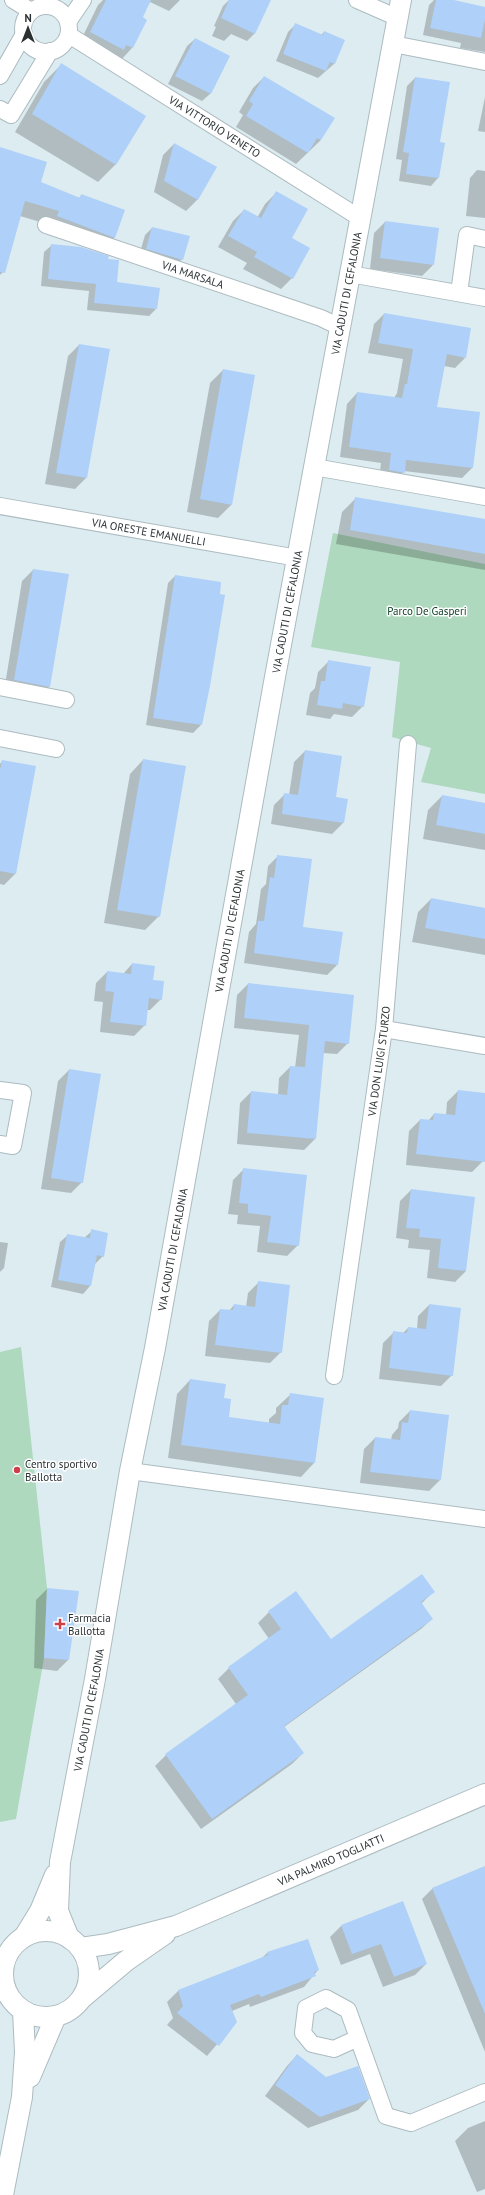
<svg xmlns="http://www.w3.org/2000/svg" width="485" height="2195" font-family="'PT Sans',sans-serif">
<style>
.green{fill:#aed9be}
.shadow{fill:#0003}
.building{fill:#aed0f9}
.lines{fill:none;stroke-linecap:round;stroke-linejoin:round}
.minor-casing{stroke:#acbbc0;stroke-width:18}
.tertiary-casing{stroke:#acbbc0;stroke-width:22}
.minor{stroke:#fff;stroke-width:16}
.tertiary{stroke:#fff;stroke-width:20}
.poi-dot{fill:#cf3f4a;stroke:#fff;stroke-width:1.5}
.labels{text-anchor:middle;stroke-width:3;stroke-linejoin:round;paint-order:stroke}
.street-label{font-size:11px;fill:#2b3133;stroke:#fff}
.park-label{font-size:11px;fill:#124229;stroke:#fff}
.poi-label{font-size:11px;fill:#2b3133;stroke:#fff;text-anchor:start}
</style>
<rect width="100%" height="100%" fill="#ddecf1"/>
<path class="green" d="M333,533l152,31v230l-64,-12 10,-34 -39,-11 8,-75 -89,-15z
M21,1347l26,241 -3,70 -28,161 -16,3v-470z"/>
<path class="shadow" d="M103,0h77l-11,11 -19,-9 -9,16 -9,30 -10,11 -43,-15 19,-39z
M229,0h37l-12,34 -7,7 -16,-7 -7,7 -12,-5 4,-9 -2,-1 9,-20z
M434,0h15l36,8v44l-25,-4 1,-5 -38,-8 6,-30z
M296,24l25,11 3,-3 20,9 -10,23 -16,14 -42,-17 12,-29z
M195,39l34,17 -19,38 -8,7 -34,-17 19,-38z
M61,65l84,52 -30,48 -17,17 -83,-50 29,-50z
M264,77l57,63 -25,24 -60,-37 7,-12 -4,-3 14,-24z
M415,78l24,65 4,1 -5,34 -7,8 -32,-5 3,-21 -6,-1 11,-73z
M485,97v35l-7,-1z
M174,144l41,24 -18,32 -11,11 -32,-19 9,-37z
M0,148l40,35 39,15 2,-2 43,14 -10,28 -12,13 -55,-27 -27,-8 -16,55 -4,4z
M477,170l8,1v47l-19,-2 4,-38z
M276,193l14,45 2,40 -11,11 -38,-20 4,-6 -29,-16 15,-26 11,-11 13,8 8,-14z
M385,222l48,43 -11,11 -52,-7 4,-36z
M152,228l30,31 -7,8 -36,-11 6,-21z
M52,245l64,38 40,26 -7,7 -62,-6 2,-19 -48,-5 3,-34z
M384,314l81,44 -10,10 -11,-2 -8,42 43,5 -7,55 -10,10 -58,-7 -11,12 -14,-3 2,-17 -41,-6 7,-53 10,-11 37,5 3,-5 6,-34 -35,-6 6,-29z
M79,345l30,5 -23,128 -11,11 -30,-5 23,-128z
M223,370l9,134 -14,14 -31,-6 23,-129z
M356,498l129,23v49l-149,-26 6,-32z
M33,570l16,117 -11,11 -34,-7 18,-110z
M175,576l34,110 -8,39 -8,8 -47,-8 22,-142z
M329,661l34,45 -11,11 -18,-3 -4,5 -24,-4 4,-22 5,-5 3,-16z
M305,751l30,47 8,25 -11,11 -61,-10 3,-19 11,-11 4,1 5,-33z
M143,760l16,156 -14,14 -41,-7 26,-149z
M2,761l13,113 -11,11 -4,-1v-120z
M442,796l43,8v46l-62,-11 5,-29z
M278,856l24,72 40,5 -5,32 -10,10 -83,-12 5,-31 7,-8 5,-35 5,-5 2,-18z
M431,899l54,10v46l-73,-13 6,-30z
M132,964l20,17 9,18 -11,11h-3l-2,15 -11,11 -34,-4 3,-30 -9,-1 2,-18 11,-11 16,2z
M248,984l100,59 -11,11 -14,-1 -8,86 -11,11 -67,-6 3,-41 11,-11 27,3 1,-17 11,-11 5,1 4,-33 -65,-7 3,-33z
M69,1070l13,112 -11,11 -30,-4 17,-108z
M458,1091l27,3 -2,67 -11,11 -66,-7 3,-34 11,-11 8,1 6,-7 12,1 1,-13z
M244,1169l54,76 -11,11 -30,-4 3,-26 -23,-2 1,-9 -10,-1 5,-34z
M411,1190l55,81 -11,11 -28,-4 3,-28 -22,-2 1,-8 -13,-2 4,-37z
M92,1231l11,25 -8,8 -5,22 -7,8 -32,-7 9,-45 8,-7 16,3z
M0,1242l8,1 -4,25 -4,4z
M259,1282l22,70 -11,11 -65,-7 4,-35 11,-11 9,1 5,-6 12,2 2,-14z
M429,1305l23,70 -11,11 -62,-7 4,-36 11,-11 9,1 5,-5 9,1 1,-13z
M190,1380l33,19 5,19 41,5v-4l7,-6v-5l14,-13 33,4 -9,64 -13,14 -133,-19 9,-64z
M410,1411l30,69 -11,11 -69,-8 4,-34 11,-11 16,2 1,-5 6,-7 1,-6z
M47,1589l21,71 -11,11 -23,-3 2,-68z
M433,1592l-12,12 11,15 -11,10 -137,98 19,26 -11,11 -91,65 -46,-63 11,-11 70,-51 -18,-25 11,-11 40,-29 -11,-16 11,-11 62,29z
M485,1867v185l-63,-153 11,-11z
M341,1926l85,38 -11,11 -32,12 -13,-33 -29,11 -11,-28z
M267,1953l51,17 -14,17 -54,20 -1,-3 -17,7 4,11 -29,34 -40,-31 6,-7 -6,-16 11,-11 83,-32z
M297,2055l29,23 43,21 -11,11 -50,18 -43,-32 22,-30z
M485,2121v68l-8,3 -22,-51 13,-13z"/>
<path class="building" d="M106,0h45l-8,17 4,3 -14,28 -7,-3 -2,5 -34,-18z
M229,0h42l-16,34 -34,-16z
M436,0h18l31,7v13l-4,18 -51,-10z
M295,23l28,12 1,-4 21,9 -10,24 -5,-2 -4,9 -43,-17z
M195,38l35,18 -19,38 -36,-18z
M61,63l85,53 -30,49 -84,-51z
M264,76l71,42 -14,22 -4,-2 -9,15 -62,-37 7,-12 -4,-3z
M415,77l35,5 -10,60 5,1 -6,35 -33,-4 3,-21 -6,-1z
M174,143l43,24 -19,33 -34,-19z
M0,147l47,15 -6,20 39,16 1,-4 44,16 -10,28 -58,-22 2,-5 -34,-10 -20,72 -5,-1z
M276,191l32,18 -16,29 18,10 -17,31 -39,-22 3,-5 -29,-16 16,-27 17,9z
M385,221l54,7 -5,37 -54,-7z
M152,227l38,9 -7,24 -37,-11z
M51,244l30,3 28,9 -1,3 11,1 -2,22 43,6 -3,21 -63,-6 2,-19 -48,-5z
M384,313l87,15 -5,30 -19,-4 -10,53 43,5 -7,56 -67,-8 -1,13 -16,-3 2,-17 -42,-6 8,-55 45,6 3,-14h2l6,-35 -35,-6z
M79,344l31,5 -23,129 -31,-5z
M223,369l32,6 -23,130 -32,-6z
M355,497l130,22v35l-135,-24z
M33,569l36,5 -19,113 -36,-7z
M175,575l46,7 -1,12 5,1 -15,91 -8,39 -49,-7z
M328,660l43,7 -7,40 -21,-4 -1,6 -25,-4 4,-24h4z
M305,750l37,6 -6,41 12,2 -4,24 -62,-9 2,-21 14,2z
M143,759l43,7 -26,151 -43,-7z
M2,760l34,6 -20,108 -16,-3v-101z
M442,795l43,8v31l-49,-9z
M277,855l35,4 -9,68 40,5 -5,33 -84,-12 4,-32h6l6,-44 4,1z
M431,898l54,10v31l-60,-11z
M132,963l23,3 -2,14 11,1 -2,19 -13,-2 -3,28 -36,-4 4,-30 -9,-1 2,-20 24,3z
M248,983l106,12 -5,49 -24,-3 -9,98 -69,-6 4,-42 36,4 3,-29 15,1 4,-42 -65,-7z
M69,1069l32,5 -18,109 -32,-5z
M458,1090l27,3v69l-69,-8 4,-35 13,1 1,-7 21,2z
M243,1168l64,7 -8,71 -32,-4 4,-26 -23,-3v-9l-9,-1z
M411,1189l64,8 -9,74 -28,-3 3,-29 -22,-2 1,-8 -14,-1z
M91,1229l17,4 -4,24 -7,-2 -6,31 -33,-6 9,-46 23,4z
M258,1281l32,4 -8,68 -67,-8 5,-36 13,1 1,-6 21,3z
M429,1304l32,4 -8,68 -64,-8 4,-37 14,2 1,-6 18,2z
M190,1379l36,5 -2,14 7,1 -2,18 51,7 2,-19h6l2,-12 34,5 -9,65 -134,-18z
M410,1410l39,5 -8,65 -71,-8 5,-35 25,3 2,-18 6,1z
M422,1574l13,18 -14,10 12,17 -149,107 20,27 -92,66 -47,-65 83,-59 -20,-28 53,-38 -13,-18 28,-20 35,48z
M47,1588l32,3 -10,69 -25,-2z
M485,1866v148l-53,-126z
M403,1901l24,63 -33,13 -13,-33 -29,10 -11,-29z
M308,1939l11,31 -5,2 2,4 -55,21 -2,-3 -29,11 7,17 -18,24 -42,-33 6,-7 -5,-16 90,-35 -1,-3z
M297,2054l29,23 32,-11 12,33 -50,18 -45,-32z"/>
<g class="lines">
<defs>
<g id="minor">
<path d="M13,0l18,11"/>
<path d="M357,0l41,18"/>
<circle cx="46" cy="29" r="23"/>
<path d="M68,22l15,-22"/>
<path id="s1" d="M69,35l291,183"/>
<path d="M393,44l92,18"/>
<path d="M0,76l24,-42"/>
<path d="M0,109l11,6 39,-64"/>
<path id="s2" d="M46,225l275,93 19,9"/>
<path d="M350,274l135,24"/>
<path d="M459,293l8,-58 18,4"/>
<path d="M314,467l171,30"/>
<path id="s3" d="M0,506l298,52"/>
<path d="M0,687l66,13"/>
<path d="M0,738l56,11"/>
<path d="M384,1029l101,17"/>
<path d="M0,1090l23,3 -10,53 -13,-2"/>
<path id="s4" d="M334,1376l50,-347 24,-285"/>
<path d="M130,1471l355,48"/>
<path d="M358,2038l-24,11 -22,-5 -9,-11 3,-25 20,-10 22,12 38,106 25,7 74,-31"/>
</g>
<g id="tertiary">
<circle cx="46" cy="1974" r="43"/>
<path d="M24,1937l16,-26 15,-36"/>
<path id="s5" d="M69,1938l-11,-27 2,-49 35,-183 35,-208 25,-123 120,-671 126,-677"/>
<path id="s6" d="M81,1948l27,-4 68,-18 309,-132"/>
<path d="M82,1998l44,-37 39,-27"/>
<path d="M30,2077l26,-61"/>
<path d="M3,2195l19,-98 3,-45 -2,-41"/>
</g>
</defs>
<use href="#minor" class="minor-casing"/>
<use href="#tertiary" class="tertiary-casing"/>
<use href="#minor" class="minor"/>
<use href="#tertiary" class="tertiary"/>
</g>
<g class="poi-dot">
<circle cx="17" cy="1470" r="4"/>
<path d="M58 1618h4v4h4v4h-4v4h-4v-4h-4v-4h4z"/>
</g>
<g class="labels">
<g class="street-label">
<text dy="4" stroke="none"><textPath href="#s1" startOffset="172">VIA VITTORIO VENETO</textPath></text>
<text dy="4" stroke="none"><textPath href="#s2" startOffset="155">VIA MARSALA</textPath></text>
<text dy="4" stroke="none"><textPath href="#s5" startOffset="1673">VIA CADUTI DI CEFALONIA</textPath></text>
<text dy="4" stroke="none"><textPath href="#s3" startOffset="151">VIA ORESTE EMANUELLI</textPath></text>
<text dy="4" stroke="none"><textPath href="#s5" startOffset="1349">VIA CADUTI DI CEFALONIA</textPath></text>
<text dy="4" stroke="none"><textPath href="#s5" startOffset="1025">VIA CADUTI DI CEFALONIA</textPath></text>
<text dy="4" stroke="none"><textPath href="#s4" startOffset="318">VIA DON LUIGI STURZO</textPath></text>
<text dy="4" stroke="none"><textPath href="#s5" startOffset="701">VIA CADUTI DI CEFALONIA</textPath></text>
<text dy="4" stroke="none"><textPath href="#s5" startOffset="233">VIA CADUTI DI CEFALONIA</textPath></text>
<text dy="4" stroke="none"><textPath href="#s6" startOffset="266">VIA PALMIRO TOGLIATTI</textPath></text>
</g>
<g class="park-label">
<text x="427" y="615">Parco De Gasperi</text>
</g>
<g class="poi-label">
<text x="25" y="1468">Centro sportivo<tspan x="25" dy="13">Ballotta</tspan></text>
<text x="68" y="1622">Farmacia<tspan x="68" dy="13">Ballotta</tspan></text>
</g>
</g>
<g transform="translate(28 28)" stroke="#ffffff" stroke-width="3" paint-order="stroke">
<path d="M0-3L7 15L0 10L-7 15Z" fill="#2b3133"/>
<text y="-6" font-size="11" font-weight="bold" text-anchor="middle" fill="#2b3133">N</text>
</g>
</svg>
